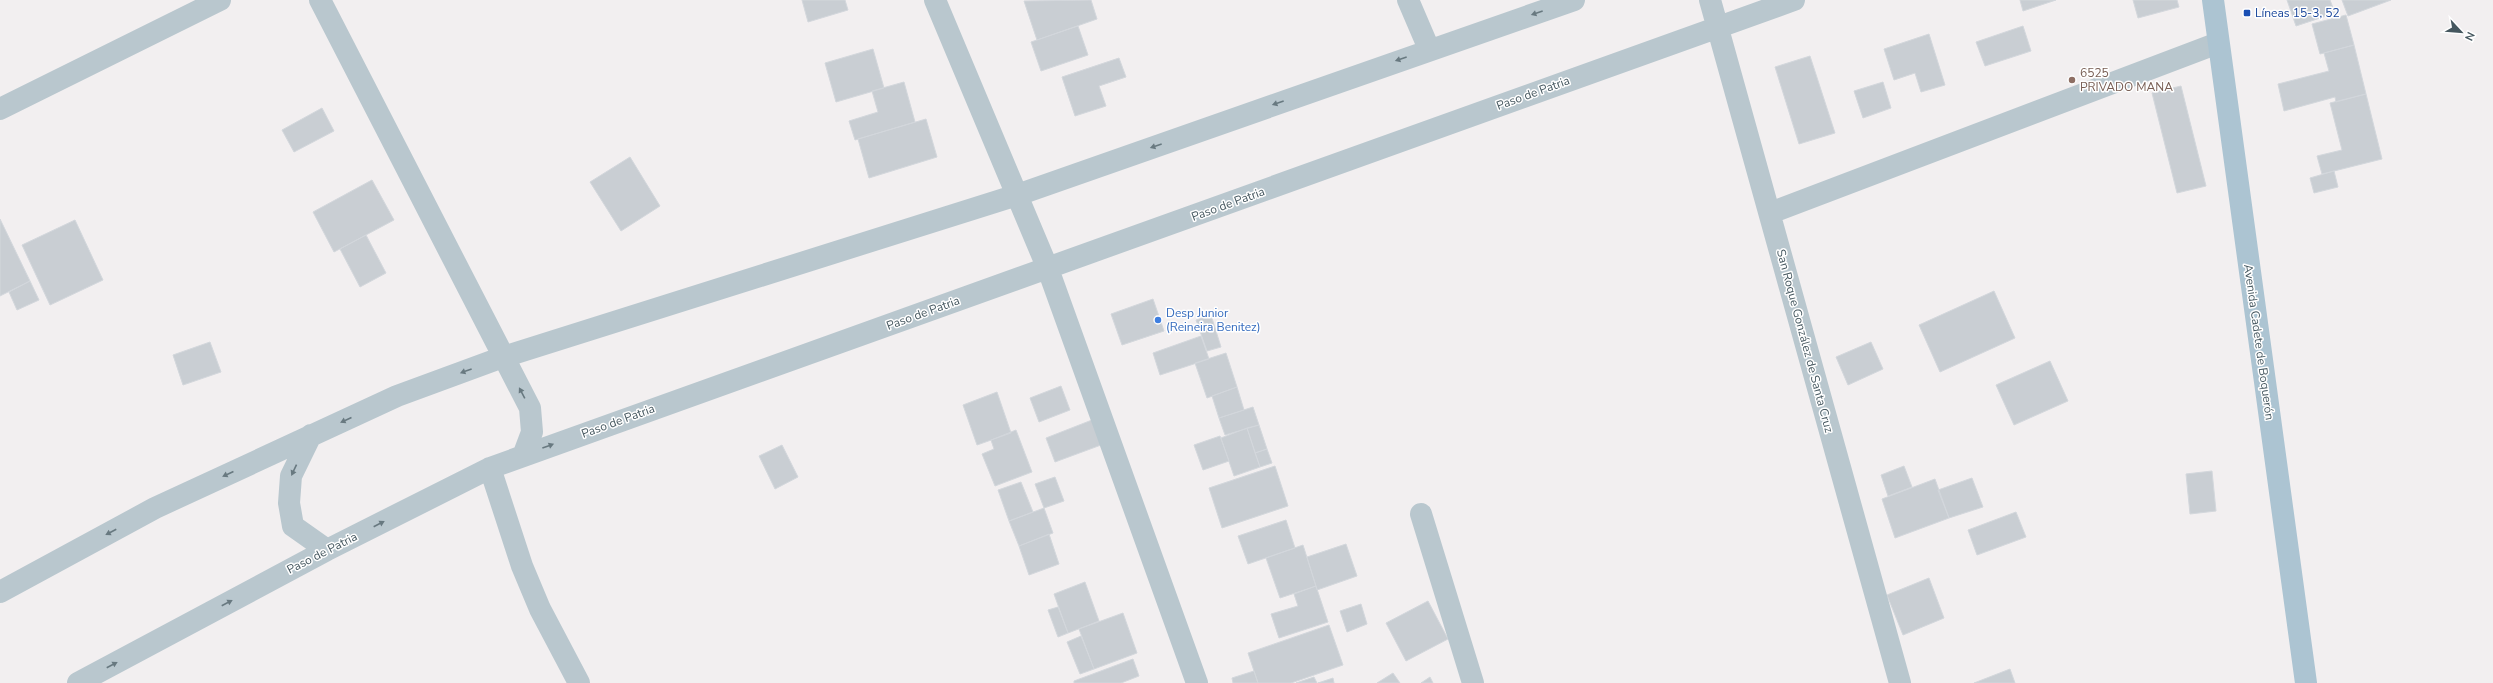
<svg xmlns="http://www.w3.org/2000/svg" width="2493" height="683" font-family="'Nunito Sans',sans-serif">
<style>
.building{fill:#c9ced3;stroke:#d3d7dc}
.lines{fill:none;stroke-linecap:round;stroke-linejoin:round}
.minor{stroke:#b9c7ce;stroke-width:22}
.major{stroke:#acc4d2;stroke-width:22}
.oneway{fill:#687980}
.transit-dot{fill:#1a4fb4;stroke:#fff;stroke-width:1.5}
.education-dot{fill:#8d6e63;stroke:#fff;stroke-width:1.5}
.shop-dot{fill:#3f7fe0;stroke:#fff;stroke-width:1.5}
.labels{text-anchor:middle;stroke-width:3;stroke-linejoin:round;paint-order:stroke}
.transit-label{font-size:12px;fill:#164399;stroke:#fff;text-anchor:start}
.education-label{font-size:12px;fill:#785e54;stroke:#fff;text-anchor:start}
.street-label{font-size:12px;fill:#45575f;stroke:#fff}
.shop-label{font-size:12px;fill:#366cbe;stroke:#fff;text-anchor:start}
</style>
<rect width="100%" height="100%" fill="#f2eff0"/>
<path class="building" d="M802,0h43l3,10 -40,12z
M1091,0l6,19 -60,21 -13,-39z
M2020,0h36l-33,11z
M2133,0h44l2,7 -41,11z
M2287,0h43l5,13 -39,13z
M2342,0h49l-43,16z
M2346,15l8,30 -34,9 -8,-30z
M1078,26l10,29 -47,16 -10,-29z
M2023,26l8,25 -46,15 -9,-24z
M1929,34l16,51 -24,7 -6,-19 -21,7 -10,-31z
M2354,45l12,49 -30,8 -1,-5 -51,14 -6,-27 51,-13 -5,-18z
M873,49l11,39 -48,14 -11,-39z
M1810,56l25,77 -36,11 -24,-77z
M1119,58l7,19 -27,9 7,20 -31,10 -13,-39z
M904,82l11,40 -60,18 -6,-19 29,-9 -6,-21z
M1883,82l8,26 -28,10 -9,-27z
M2181,86l25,100 -29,7 -25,-100z
M2366,94l16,65 -60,15 -5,-18 25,-6 -12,-47z
M322,108l12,23 -40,21 -12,-22z
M926,119l11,38 -68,21 -11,-39z
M630,157l30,49 -39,25 -31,-49z
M2334,171l4,16 -24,6 -4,-15z
M372,180l22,40 -60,32 -21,-40z
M0,219l30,62 -30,15z
M75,220l28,60 -53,25 -28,-60z
M366,235l20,38 -26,14 -20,-38z
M30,281l9,19 -22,10 -8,-18z
M1994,291l21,47 -75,34 -21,-47z
M1153,299l11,32 -42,14 -11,-31z
M1211,315l10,32 -14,4 -11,-31z
M1201,336l8,23 -49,16 -7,-22z
M210,342l11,30 -38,13 -10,-30z
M1871,342l12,27 -35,16 -12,-28z
M1226,353l11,34 -30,11 -12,-35z
M2050,361l18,40 -54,24 -18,-40z
M1061,386l9,24 -31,12 -9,-24z
M1237,387l7,23 -25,8 -7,-22z
M997,392l14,41 -34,12 -14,-40z
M1253,407l6,18 -34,10 -6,-17z
M1092,420l9,25 -46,17 -9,-24z
M1259,425l8,24 -12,4 -8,-25z
M1247,428l13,39 -26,9 -13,-38z
M1016,430l16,42 -37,14 -13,-32 12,-5 -3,-9z
M1220,436l9,25 -26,9 -9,-25z
M782,445l16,32 -23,12 -16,-33z
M1267,449l5,14 -12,4 -5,-14z
M1275,466l13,40 -66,22 -13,-40z
M1904,466l8,21 -24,9 -7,-21z
M2212,471l4,40 -26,3 -4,-40z
M1055,477l9,24 -20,7 -9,-24z
M1972,478l11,29 -34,11 -11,-28z
M1935,479l14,39 -54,20 -13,-39z
M1021,482l12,30 -24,9 -11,-31z
M1044,508l9,25 -34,13 -10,-25z
M2016,512l10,25 -49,18 -9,-25z
M1286,520l9,28 -47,16 -10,-28z
M1049,534l10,30 -30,11 -10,-29z
M1346,544l11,32 -40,14 -10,-33z
M1303,545l13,41 -36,12 -14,-40z
M1929,578l15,40 -41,17 -16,-40z
M1085,582l14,39 -31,12 -14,-39z
M1316,586l12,36 -49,16 -8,-24 27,-8 -4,-12z
M1428,601l20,38 -42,22 -20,-38z
M1361,604l6,20 -20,8 -7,-21z
M1058,607l10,26 -10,4 -10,-27z
M1123,613l14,40 -43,16 -15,-40z
M1329,625l14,40 -52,18h-33l-10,-30z
M1081,636l13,33 -14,5 -13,-32z
M1133,659l6,17 -18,7h-47v-2z
M2010,669l5,14h-41z
M1254,671l4,12h-25l-1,-5z
M1393,673l7,10h-23z
M1314,677l3,6h-21z
M1430,677l3,6h-12z
M1333,678l1,5h-16z"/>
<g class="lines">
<path class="minor" d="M320,0l210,408 2,24 -9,24
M935,0l113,269 149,414
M1408,0l21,49
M1710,0l190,683
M0,109l220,-109
M1770,213l448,-170
M311,435l-20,41 -2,27 4,23 34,24
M490,468l32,98 18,43 39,74
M1421,514l52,169
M0,592l155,-84 242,-112 106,-39 514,-162 557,-195
M78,683l249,-133 163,-82 1304,-468"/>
<path class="major" d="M2213,0l93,683"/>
</g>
<defs><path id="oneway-solid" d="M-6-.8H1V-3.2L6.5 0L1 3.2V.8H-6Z"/></defs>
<g class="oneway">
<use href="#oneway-solid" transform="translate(1537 13) rotate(161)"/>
<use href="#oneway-solid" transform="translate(1401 59) rotate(161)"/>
<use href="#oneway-solid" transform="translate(1278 103) rotate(161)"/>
<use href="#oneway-solid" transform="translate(1156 146) rotate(161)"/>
<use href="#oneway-solid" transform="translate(466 371) rotate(160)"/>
<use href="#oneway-solid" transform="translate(522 393) rotate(-118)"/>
<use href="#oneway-solid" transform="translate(346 420) rotate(156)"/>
<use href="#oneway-solid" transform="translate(548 446) rotate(-20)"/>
<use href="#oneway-solid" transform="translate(294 470) rotate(115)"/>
<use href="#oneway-solid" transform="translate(228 474) rotate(155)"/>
<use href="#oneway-solid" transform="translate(379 524) rotate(-27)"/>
<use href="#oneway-solid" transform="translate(111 532) rotate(152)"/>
<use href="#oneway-solid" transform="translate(227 603) rotate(-28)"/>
<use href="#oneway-solid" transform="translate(112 665) rotate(-28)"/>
</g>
<rect class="transit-dot" x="2243" y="9" width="8" height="8" rx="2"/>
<circle class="education-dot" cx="2072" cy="80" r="4"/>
<circle class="shop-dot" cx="1158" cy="320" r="4"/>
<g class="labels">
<g class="transit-label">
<text x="2255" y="17">Líneas 15-3, 52</text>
</g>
<g class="education-label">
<text x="2080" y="77">6525<tspan x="2080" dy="14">PRIVADO MANA</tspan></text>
</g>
<g class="street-label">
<text transform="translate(1533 93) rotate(-20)" y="4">Paso de Patria</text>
<text transform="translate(1228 204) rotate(-20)" y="4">Paso de Patria</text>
<text transform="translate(923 313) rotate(-20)" y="4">Paso de Patria</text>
<text transform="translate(1805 341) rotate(75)" y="4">San Roque González de Santa Cruz</text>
<text transform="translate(2259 342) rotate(82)" y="4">Avenida Cadete de Boquerón</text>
<text transform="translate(618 421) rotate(-20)" y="4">Paso de Patria</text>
<text transform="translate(322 553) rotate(-27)" y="4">Paso de Patria</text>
</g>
<g class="shop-label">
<text x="1166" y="317">Desp Junior<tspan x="1166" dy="14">(Reineira Benitez)</tspan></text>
</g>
</g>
<g transform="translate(2461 32) rotate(116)" stroke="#ffffff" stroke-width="3" paint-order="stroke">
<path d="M0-3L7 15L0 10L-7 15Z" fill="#45575f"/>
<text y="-6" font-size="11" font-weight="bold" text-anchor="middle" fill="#45575f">N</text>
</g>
</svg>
